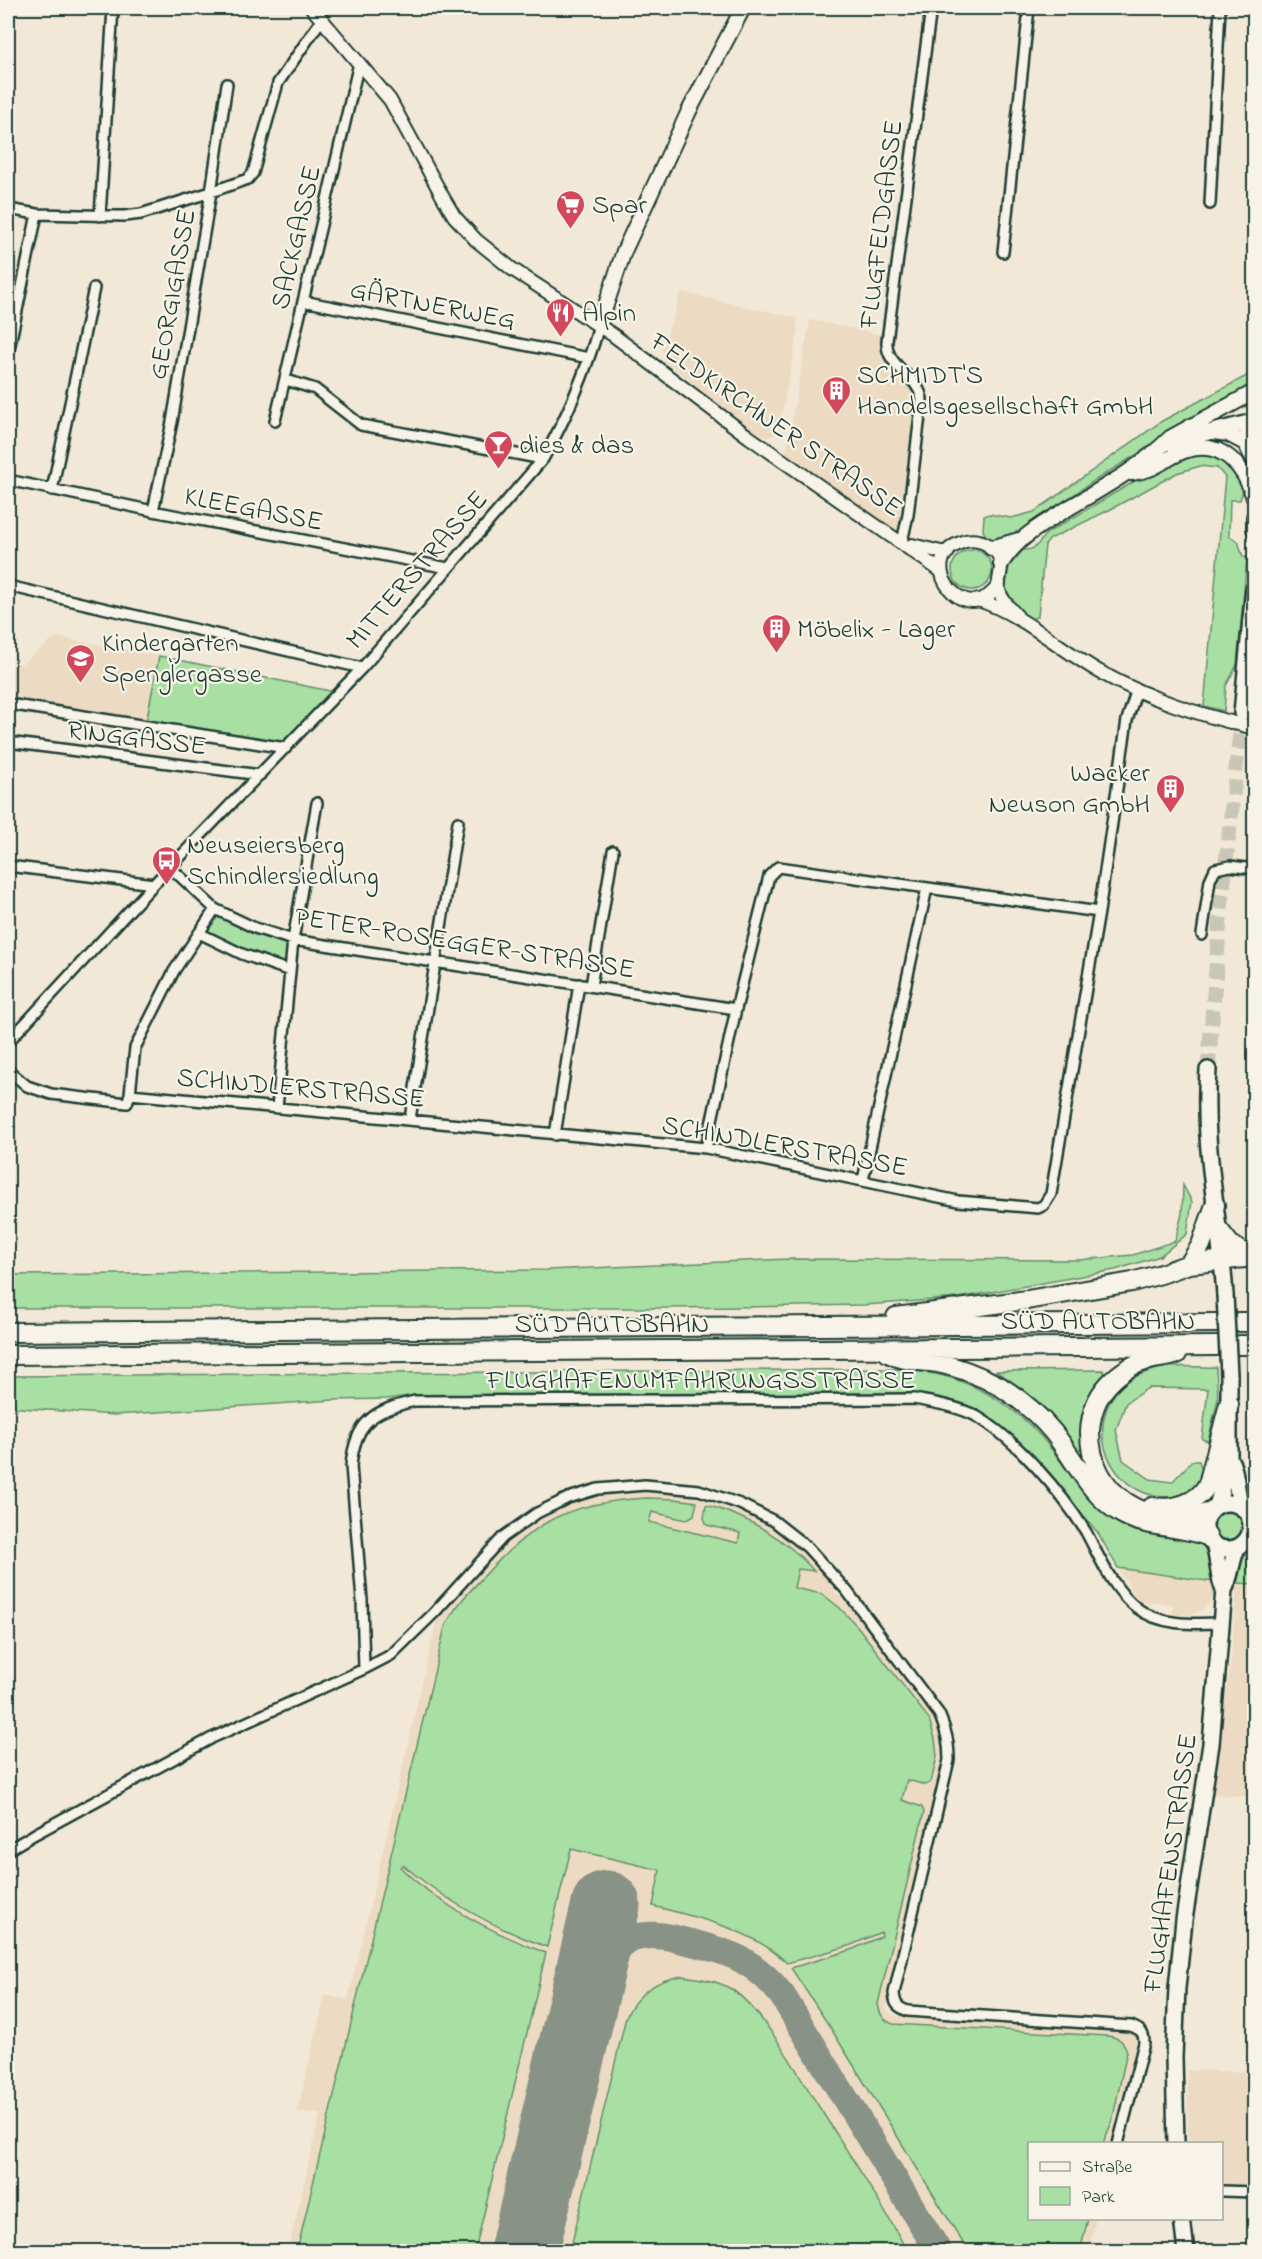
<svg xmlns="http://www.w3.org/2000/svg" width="1262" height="2259" font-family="'Indie Flower',sans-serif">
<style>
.built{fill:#ecdbc2}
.green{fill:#a8dfa3;stroke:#648e6c;stroke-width:1.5}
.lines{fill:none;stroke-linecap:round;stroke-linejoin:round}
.taxiway{stroke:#889286;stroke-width:27}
.runway{stroke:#889286;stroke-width:69}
.primary-tunnel{stroke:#c8c6b6;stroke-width:15;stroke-dasharray:15 8;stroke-linecap:butt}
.minor-casing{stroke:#1f3d34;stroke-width:14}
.tertiary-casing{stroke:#1f3d34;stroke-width:16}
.secondary-casing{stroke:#1f3d34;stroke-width:18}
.primary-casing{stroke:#1f3d34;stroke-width:20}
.motorway-casing{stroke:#1f3d34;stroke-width:22}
.minor{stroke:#f7f3e8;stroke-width:9}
.tertiary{stroke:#f7f3e8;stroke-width:12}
.secondary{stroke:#f7f3e8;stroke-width:14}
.primary{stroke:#f7f3e8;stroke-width:15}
.motorway{stroke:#f7f3e8;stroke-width:18}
.primary-bridge-casing{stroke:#1f3d34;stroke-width:20;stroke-linecap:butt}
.primary-bridge{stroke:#f7f3e8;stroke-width:15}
.labels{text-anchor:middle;stroke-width:4.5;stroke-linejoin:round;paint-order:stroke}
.poi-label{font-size:27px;fill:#1f3d34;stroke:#f7f3e8;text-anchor:start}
.street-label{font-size:27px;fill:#1f3d34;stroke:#f7f3e8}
</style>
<rect width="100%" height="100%" fill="#f2e8d7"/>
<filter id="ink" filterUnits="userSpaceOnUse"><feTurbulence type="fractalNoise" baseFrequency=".0167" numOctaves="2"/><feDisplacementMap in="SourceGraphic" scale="12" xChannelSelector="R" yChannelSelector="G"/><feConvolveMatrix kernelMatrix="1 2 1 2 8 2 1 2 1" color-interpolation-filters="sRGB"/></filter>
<g filter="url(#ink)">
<path class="built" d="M681,292l116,26 1,14 -20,102 -10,3 -15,-6 -88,-70 -3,-10z
M810,320l73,15 -3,20 38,38 -17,134 -3,5 -112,-79z
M56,637l103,19 -13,67 -138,-22v-35l15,-3z
M647,1489l50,5 43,15 41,24 24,20 31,34 -1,6 14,11 84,109 9,20 3,14 -2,16 -56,246 5,5 8,2 223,13 13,8v15l-24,91 -82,1v74l66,1 -7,32 -801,1 32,-138 -23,-2 28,-117 23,5 90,-385 68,-74 30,-22 37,-18 27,-7z
M1118,1568l95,14 1,13 -4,8 -7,7 -13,5h-18l1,-9 -17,-5 -7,4 -14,-8z
M1237,1583l17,1v213l-43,-3 20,-134z
M1187,2070l67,2v114h-32v-42l-34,-1z"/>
<path class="green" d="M1254,372v17l-88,47 -75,47 -84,57 -8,3 -12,-4 -4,-9 1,-14 5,-2 22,4 23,-6 128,-91z
M1201,452l22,6 22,27 -5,15h-10l-1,36 9,5 5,16h4l-10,108 -11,21 -2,25 -20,-5 21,-229 -8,-9 -17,-2 -23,7 -66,36 -61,30 -5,6 -7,71 -8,4c-11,-8 -18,-17 -25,-28l4,-26 14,-16c14,1 16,-9 24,-17l110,-65 18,-9z
M952 570a20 20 0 1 1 40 0a20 20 0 1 1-40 0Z
M159,656l176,36 -51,53 -138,-22z
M220,916l33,15 31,11 4,7 -3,12 -8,3 -71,-30 -2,-5 8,-12z
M1183,1185l9,17 -5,32 -27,22 -45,14 -157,28 -93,7 -193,3h-664v-33l539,-5 241,-11 291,1 54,-5 42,-14 7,-27z
M1216,1367l2,32 -10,42 -6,-2 6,-50 -60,-1 -22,15 -10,27 7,30 27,19 22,3 20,-21h7l4,12c-2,4 -5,12 -9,15 -8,8 -20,9 -30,9 -55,-3 -83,-74 -41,-112 9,-8 23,-13 34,-16 17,-5 41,-1 59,-2z
M899,1369c13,2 27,3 41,6 44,10 85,39 112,75 22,28 41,63 75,78 43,19 83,-15 86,54l-95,-14 -20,-35 -40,-48 -43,-47 -24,-20 -29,-13 -31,-9 -515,-1 -29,4 -53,1 -219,15 -107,-8v-31z
M1103,1370l4,9 -24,66 -5,6 -11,-6 -43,-55 -28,-19z
M647,1498l28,1 22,3 -3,13 -8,5 -34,-8 -3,10 89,21 2,-10 -33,-8 -3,-7 2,-13c41,11 81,34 108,66l-16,-2 -4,19 28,6 18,14 18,19 71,92 6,20 2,18 -6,25 -5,3 -19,-5 -5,20 20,7 2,5 -46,192c2,11 5,16 15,20l215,12c11,2 15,4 19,15l-15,71 -9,21 -73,1v74l58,1 -8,32h-112l-138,-224 -39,-59 60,-18 31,-14 -1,-4 -32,14 -62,17c-37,-35 -86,-44 -134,-57l7,-36 -89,-21 -24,98c-53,-19 -101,-46 -144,-82l-3,2c40,39 93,66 146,86l-71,298h-178l148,-624c9,-20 24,-35 39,-51 51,-56 86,-74 163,-78z
M1210 1526a18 18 0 1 1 36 0a18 18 0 1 1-36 0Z
M1254,1549v35l-17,-1 5,-25z
M682,1976c16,2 34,4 49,13 32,20 69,88 90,121 30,47 61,93 86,141h-337l56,-234c11,-24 30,-37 56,-41z"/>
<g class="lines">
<path class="taxiway" d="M585,1990c13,-33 38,-59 77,-54 10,1 21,5 31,7 40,10 63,19 89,52l157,257"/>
<path class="runway" d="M524,2252l82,-347"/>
<path class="primary-tunnel" d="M1208,1070l12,-152 22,-205"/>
<defs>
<path id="minor" d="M1210,204l10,-196
M8,209l29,5 88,2 16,-2 70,-22 16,-108
M100,216l13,-208
M1003,252l26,-244
M303,301l286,57
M8,354l29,-140
M286,380l29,9 46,36 182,34
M275,421l84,-358
M8,480l145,31 295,57
M52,490l42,-202
M153,511l19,-89 39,-230 37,-13 5,-6 25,-90 44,-64
M902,542l6,-27 14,-116c-4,-24 -37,-32 -35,-58l44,-333
M8,586l354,82
M8,704l278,44
M8,742l252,33
M8,866l146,18
M171,868l44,41 40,19 38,12 443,69
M199,933l43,21 48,17
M1202,935l8,-55 5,-11 15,-3 24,3
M591,986l22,-135
M8,1042l146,-158 208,-216 181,-209c24,-42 43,-87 56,-133
M8,1070l19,16 24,8 76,9 3,-9 576,54 252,53 80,7 6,-3 7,-11 48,-282 28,-192 10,-31
M130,1094l5,-46 39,-77 41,-62
M277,1108l16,-168 24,-137
M410,1119l48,-297
M555,1135l24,-151
M706,1148l30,-139 33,-133 9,-9 321,45
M863,1180l64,-292
M364,1669l-2,-69 -11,-134c4,-45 23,-56 64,-65l499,-2c20,4 43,7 62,17 40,23 86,77 110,116 14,26 27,58 51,76 23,18 57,16 85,15
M8,1850l27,-16 177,-96 152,-69 27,-14 43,-42 69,-76 34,-24 31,-15 30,-9 47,-4 54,5 41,14 34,17 33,26 40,44 92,123c7,16 10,28 10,46l-55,233c1,11 3,14 14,18l223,15c10,4 13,6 13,17l-26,101
M1222,2191l32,1"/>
<path id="tertiary" d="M312,8l78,92 54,99 10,17 22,24 36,29 101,66 136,102 192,134
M912,545l29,7h7
M999,584c-31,49 -87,-22 -39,-41 10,-5 22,-3 31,4 19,16 5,27 8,43 2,10 11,18 18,26
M978,600c44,14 82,49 122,72 48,27 101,43 154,56"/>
<path id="secondary" d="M599,326l25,-75 65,-140 54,-103
M1214,432l14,2 19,10
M1172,444l15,-6 67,-17
M1131,473c6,-1 12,-2 18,-4 13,-5 24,-15 38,-19 36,-11 58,18 67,48
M1254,517v12
M991,548l28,-8
M1001,564c16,-27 45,-42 71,-58 34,-20 70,-40 98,-68l84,-46
M1250,1518l4,2
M1249,1537l5,-2"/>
<path id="primary" d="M1254,422c-10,12 -9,24 0,36
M1242,713l12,-124
M1208,1070c-6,76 12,150 17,225
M1229,1458c9,15 6,34 13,50
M1205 1526a23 23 0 1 1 46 0a23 23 0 1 1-46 0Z
M1217,1505c6,-15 5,-32 12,-47v-83
M1214,1545c5,15 3,30 10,45
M1176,2144l-2,-87 3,-69 7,-68 27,-176 13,-154c7,-13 7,-29 13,-42
M1182,2218l4,34"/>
<path id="motorway" d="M1219,1230l11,14 18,12
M1189,1264l12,-19 14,-40
M896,1317l131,-17 105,-18 29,-8 28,-10 65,-7
M1238,1322h16
M8,1332l1208,-9
M1239,1345h15
M888,1353c16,9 32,7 49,10 22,4 44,13 64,24 19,12 37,27 52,45 21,26 36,62 66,80 27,17 59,13 88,24
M1177,1354c-9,4 -17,3 -27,6 -16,3 -31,13 -42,25 -12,13 -17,30 -18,46 -1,65 60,99 118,82
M8,1355l1209,-9
M1152,1507c22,3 45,-3 56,-23l21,-80"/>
</defs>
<use href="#minor" class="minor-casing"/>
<use href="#tertiary" class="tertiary-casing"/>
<use href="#secondary" class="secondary-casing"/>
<use href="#primary" class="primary-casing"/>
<use href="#motorway" class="motorway-casing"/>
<use href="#minor" class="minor"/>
<use href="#tertiary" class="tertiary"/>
<use href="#secondary" class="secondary"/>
<use href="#primary" class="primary"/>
<use href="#motorway" class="motorway"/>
<defs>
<path id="primary-bridge" d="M1225,1295l4,80"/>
</defs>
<use href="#primary-bridge" class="primary-bridge-casing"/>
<use href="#primary-bridge" class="primary-bridge"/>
</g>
</g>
<defs>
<symbol id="supermarket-pin" viewBox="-11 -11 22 30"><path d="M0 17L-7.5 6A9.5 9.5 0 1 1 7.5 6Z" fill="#d1495b" stroke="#f7f3e8"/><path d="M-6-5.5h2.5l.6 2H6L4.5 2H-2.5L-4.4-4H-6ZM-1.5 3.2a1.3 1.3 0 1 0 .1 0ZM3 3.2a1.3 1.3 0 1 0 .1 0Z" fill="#fff"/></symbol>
<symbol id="restaurant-pin" viewBox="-11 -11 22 30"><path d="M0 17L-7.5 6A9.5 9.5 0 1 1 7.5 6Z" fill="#d1495b" stroke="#f7f3e8"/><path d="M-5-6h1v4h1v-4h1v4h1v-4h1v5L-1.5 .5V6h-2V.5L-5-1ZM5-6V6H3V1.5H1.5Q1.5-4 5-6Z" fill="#fff"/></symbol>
<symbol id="building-pin" viewBox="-11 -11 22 30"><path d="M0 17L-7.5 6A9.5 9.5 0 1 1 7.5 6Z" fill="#d1495b" stroke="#f7f3e8"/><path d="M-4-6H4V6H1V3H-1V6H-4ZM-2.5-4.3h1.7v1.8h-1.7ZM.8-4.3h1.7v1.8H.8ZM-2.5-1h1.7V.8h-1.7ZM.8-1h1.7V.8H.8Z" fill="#fff"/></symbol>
<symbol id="bar-pin" viewBox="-11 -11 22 30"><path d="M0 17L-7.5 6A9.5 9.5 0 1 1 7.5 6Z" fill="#d1495b" stroke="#f7f3e8"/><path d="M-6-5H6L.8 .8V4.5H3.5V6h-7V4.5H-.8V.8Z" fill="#fff"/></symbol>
<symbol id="school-pin" viewBox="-11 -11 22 30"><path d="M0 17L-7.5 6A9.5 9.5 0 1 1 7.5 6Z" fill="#d1495b" stroke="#f7f3e8"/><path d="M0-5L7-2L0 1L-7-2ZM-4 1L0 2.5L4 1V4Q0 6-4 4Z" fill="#fff"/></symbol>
<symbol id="bus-pin" viewBox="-11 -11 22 30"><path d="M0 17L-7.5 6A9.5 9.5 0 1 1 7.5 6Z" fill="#d1495b" stroke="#f7f3e8"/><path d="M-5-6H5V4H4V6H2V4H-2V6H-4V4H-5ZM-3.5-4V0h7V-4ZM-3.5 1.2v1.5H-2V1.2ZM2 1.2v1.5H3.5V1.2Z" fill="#fff"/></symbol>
</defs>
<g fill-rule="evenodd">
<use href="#supermarket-pin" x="554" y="188" width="33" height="45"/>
<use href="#restaurant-pin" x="544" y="296" width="33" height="45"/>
<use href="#building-pin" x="820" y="374" width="33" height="45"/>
<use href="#bar-pin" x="482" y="428" width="33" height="45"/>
<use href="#building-pin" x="760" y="612" width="33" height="45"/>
<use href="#school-pin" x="64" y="642" width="33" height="45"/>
<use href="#building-pin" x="1154" y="772" width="33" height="45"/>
<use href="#bus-pin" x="150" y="844" width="33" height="45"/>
</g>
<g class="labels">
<g class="poi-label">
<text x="592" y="213">Spar</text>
<text x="582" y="321">Alpin</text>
<text x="857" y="383">SCHMIDT'S<tspan x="857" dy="31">Handelsgesellschaft GmbH</tspan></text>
<text x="519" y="453">dies &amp; das</text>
<text x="797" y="637">Möbelix - Lager</text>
<text x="102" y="651">Kindergarten<tspan x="102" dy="31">Spenglergasse</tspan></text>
<text x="1150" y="781" text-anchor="end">Wacker<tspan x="1150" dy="31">Neuson GmbH</tspan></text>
<text x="187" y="853">Neuseiersberg<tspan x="187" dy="31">Schindlersiedlung</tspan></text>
</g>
<g class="street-label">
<text transform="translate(880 224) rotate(-83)" y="9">FLUGFELDGASSE</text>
<text transform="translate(295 237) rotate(-77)" y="9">SACKGASSE</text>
<text transform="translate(171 294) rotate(-80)" y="9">GEORGIGASSE</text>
<text transform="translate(433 304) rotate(11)" y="9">GÄRTNERWEG</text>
<text transform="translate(777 424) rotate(35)" y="9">FELDKIRCHNER STRASSE</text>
<text transform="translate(254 508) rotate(11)" y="9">KLEEGASSE</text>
<text transform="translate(416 569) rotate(-49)" y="9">MITTERSTRASSE</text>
<text transform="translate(137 737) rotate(7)" y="9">RINGGASSE</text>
<text transform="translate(465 942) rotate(9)" y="9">PETER-ROSEGGER-STRASSE</text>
<text transform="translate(301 1087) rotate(5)" y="9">SCHINDLERSTRASSE</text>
<text transform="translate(785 1145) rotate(10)" y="9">SCHINDLERSTRASSE</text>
<text x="1098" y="1329">SÜD AUTOBAHN</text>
<text x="612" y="1332">SÜD AUTOBAHN</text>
<text x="701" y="1388">FLUGHAFENUMFAHRUNGSSTRASSE</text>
<text transform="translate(1169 1863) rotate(-82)" y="9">FLUGHAFENSTRASSE</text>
</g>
</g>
<rect width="1262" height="2259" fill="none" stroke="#f7f3e8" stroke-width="30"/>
<rect x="15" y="15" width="1232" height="2229" fill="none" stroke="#1f3d34" stroke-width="2" filter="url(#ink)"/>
<rect x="1028" y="2142" width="195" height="78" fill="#f7f3e8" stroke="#a1aaa0" stroke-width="1.5"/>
<rect x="1040" y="2162" width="30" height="9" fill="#f7f3e8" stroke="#a1aaa0" stroke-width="1.5"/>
<text x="1082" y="2172" font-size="18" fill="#1f3d34">Straße</text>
<rect x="1040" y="2187" width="30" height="18" fill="#a8dfa3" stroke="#a1aaa0" stroke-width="1.5"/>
<text x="1082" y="2202" font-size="18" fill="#1f3d34">Park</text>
</svg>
